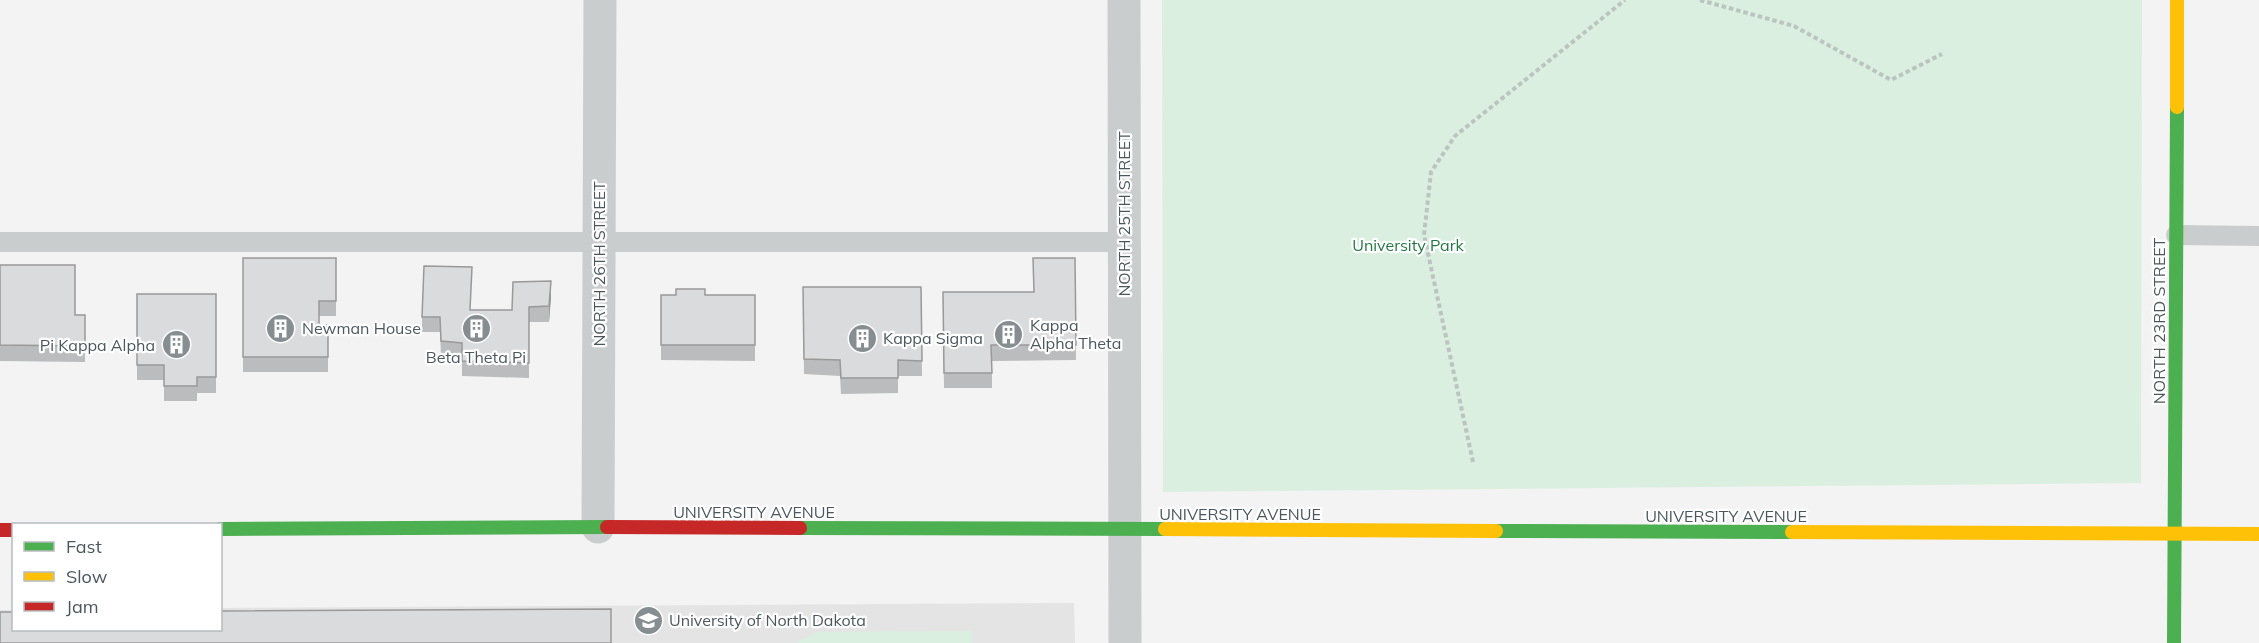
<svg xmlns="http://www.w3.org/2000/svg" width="2259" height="643" font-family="Mulish,sans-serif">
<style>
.education{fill:#e5e4e4}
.green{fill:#daefe0}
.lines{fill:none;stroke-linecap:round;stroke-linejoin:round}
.path{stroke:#bbc4c0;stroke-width:4;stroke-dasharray:4.5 3;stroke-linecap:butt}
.lane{stroke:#cacdce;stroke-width:20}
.street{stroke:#cacdce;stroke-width:33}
.fast{stroke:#4caf50;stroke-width:14}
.slow{stroke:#ffc107;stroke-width:14}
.jam{stroke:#c62828;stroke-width:14}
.wall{fill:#bbbcbd}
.shaded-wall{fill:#99999a}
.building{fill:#dadbdc;stroke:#99999a;stroke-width:1.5}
.labels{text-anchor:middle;stroke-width:4.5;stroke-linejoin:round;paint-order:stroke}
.street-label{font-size:16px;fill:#4b575d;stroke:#fff}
.park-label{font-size:16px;fill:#237742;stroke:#fff}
.poi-label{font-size:16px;fill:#4b575d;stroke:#fff;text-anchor:start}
</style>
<rect width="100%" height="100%" fill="#f3f3f3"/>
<path class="education" d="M1074,603l1,40h-1075v-33h13l1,20h206l1,-22z"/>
<path class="green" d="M1162,0h980l-1,483 -978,9z
M972,631v12h-176l21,-11z"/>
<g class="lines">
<path class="path" d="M1700,0l94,26 97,54 51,-26
M1473,462l-49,-227 7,-63 24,-36 170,-136"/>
<path class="lane" d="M2176,235l83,1
M0,242h1124"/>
<path class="street" d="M1124,0l1,643
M598,527l2,-527"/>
<path class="fast" d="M800,528l365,1
M220,529l387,-2
M1496,531l296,1
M2174,643l3,-536"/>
<path class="slow" d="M2177,107v-107
M1165,529l331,2
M1792,532l467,2"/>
<path class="jam" d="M607,527l193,1
M0,530h14"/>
</g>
<path class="wall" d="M243,258h93v58h-17v9h9v47h-85z
M1075,258l1,102 -84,1v27h-48l-1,-96h90z
M0,265l75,50h10v47l-85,-1z
M803,287h118l1,89h-24v17l-57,1 -1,-18 -36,-2z
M137,294h79v99h-19v8h-33v-21h-27z
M661,295h94v66l-94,-1z
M551,297l-2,25h-20v56l-67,-2v-18l-21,-2 -1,-24h-18v-15l49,-7h41z"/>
<path class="shaded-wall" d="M551,281v16l-2,25v-16z"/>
<path class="building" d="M243,258h93v43h-17v24h9v32h-85z
M1033,258h42l1,87h-85l1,28h-48l-1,-81h91z
M0,265h75v50h10v31l-85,-1z
M424,266l48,1 -2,43h42l1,-28 38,-1 -2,25 -20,1v56l-67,-2v-18l-21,-2 -1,-24h-18z
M803,287h118l1,74 -24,-1v18h-57l-1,-18 -36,-1z
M676,289h29v6h50v50h-94v-50h15z
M137,294h79v83h-19v9h-33v-21h-27z
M611,609v34h-611v-31h14v18h206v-19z"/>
<defs>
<symbol id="building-disc" viewBox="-11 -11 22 22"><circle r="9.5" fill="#868e92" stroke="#fff"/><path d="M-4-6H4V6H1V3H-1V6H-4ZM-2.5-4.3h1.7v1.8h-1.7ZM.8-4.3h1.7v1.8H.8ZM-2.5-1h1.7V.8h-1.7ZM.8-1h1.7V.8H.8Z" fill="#fff"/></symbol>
<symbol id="university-disc" viewBox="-11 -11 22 22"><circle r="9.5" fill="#868e92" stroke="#fff"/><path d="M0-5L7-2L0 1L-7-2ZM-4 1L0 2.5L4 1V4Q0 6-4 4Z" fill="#fff"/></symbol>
</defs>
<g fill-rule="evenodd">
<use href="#building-disc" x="264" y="312" width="33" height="33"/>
<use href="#building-disc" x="460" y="312" width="33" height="33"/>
<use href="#building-disc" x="992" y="318" width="33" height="33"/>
<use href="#building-disc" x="846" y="322" width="33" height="33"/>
<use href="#building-disc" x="160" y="328" width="33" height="33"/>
<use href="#university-disc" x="632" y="604" width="33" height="33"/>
</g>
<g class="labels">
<g class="street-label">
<text transform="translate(1124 214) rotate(-90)" y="6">NORTH 25TH STREET</text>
<text transform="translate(599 264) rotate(-90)" y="6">NORTH 26TH STREET</text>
<text transform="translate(2159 321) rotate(-90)" y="6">NORTH 23RD STREET</text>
<text x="754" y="518">UNIVERSITY AVENUE</text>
<text x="1240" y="520">UNIVERSITY AVENUE</text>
<text x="1726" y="522">UNIVERSITY AVENUE</text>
</g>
<g class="park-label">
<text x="1408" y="251">University Park</text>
</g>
<g class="poi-label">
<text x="1030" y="331">Kappa<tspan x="1030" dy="18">Alpha Theta</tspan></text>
<text x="302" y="334">Newman House</text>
<text x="883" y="344">Kappa Sigma</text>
<text x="155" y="351" text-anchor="end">Pi Kappa Alpha</text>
<text x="476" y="363" text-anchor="middle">Beta Theta Pi</text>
<text x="669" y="626">University of North Dakota</text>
</g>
</g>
<rect x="12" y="523" width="210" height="108" fill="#ffffff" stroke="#b7bcbe" stroke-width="1.5"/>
<rect x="24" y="542" width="30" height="9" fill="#4caf50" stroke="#b7bcbe" stroke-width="1.5"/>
<text x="66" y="553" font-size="18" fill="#4b575d">Fast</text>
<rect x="24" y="572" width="30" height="9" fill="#ffc107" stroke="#b7bcbe" stroke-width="1.5"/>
<text x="66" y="583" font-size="18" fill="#4b575d">Slow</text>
<rect x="24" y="602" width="30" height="9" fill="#c62828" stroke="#b7bcbe" stroke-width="1.5"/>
<text x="66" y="613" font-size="18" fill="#4b575d">Jam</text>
</svg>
